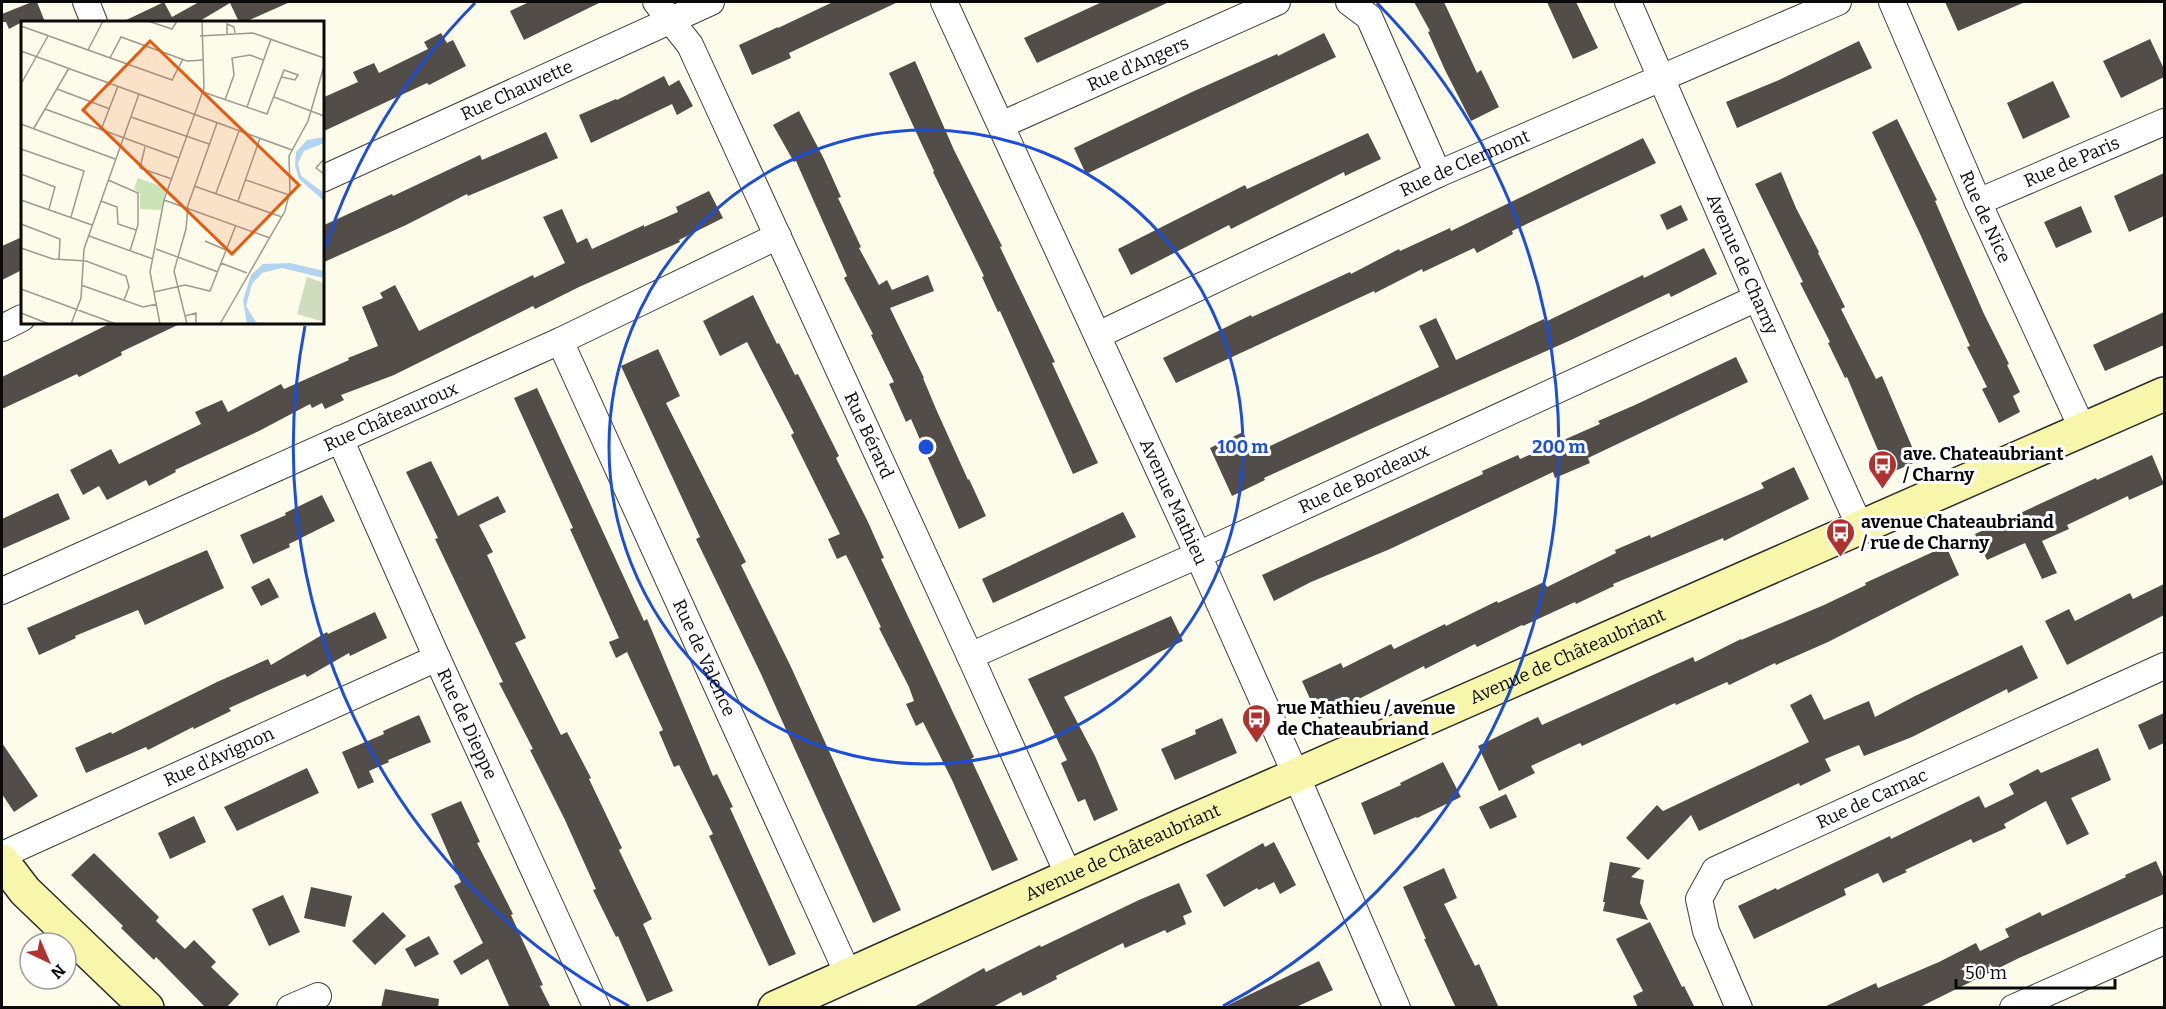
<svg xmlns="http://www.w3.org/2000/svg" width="2166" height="1009" font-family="Bitter,serif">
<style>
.building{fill:#524d48}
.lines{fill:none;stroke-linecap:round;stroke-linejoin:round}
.street-casing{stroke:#3d3d3d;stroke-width:28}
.secondary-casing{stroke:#2c2c2c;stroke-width:36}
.street{stroke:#fff;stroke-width:26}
.secondary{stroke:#f8f6aa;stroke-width:33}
.ring{fill:none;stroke:#1d4ed8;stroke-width:3}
.labels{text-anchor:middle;stroke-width:6;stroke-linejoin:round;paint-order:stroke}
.street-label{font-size:18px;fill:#0a0a0a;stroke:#fff}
.poi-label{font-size:18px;font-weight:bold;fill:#0a0a0a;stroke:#fff;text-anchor:start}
.inset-road{fill:none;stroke:#9c9b90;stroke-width:1.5}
.view{fill:#e8590c;fill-opacity:0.15;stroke:#e8590c;stroke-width:3}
.inset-edge{fill:none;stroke:#0a0a0a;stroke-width:3}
.centre{fill:#1d4ed8;stroke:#fff;stroke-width:3}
.ring-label{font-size:18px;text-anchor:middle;font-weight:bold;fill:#1d4ed8;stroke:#fff;stroke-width:6;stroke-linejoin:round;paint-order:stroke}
</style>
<rect width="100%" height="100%" fill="#fdfbea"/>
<path class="building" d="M32,2h5l8,20h-23l-13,7 -3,-7h-4v-8z
M164,2l8,15 27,-15h91l-45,20h-6l-9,-19 -32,19h-76z
M529,2h72l-77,38 -14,-29z
M833,2h65l-109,51 2,5 -39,17 -13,-30 39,-18v1z
M1102,2h67l-132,61 -13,-25z
M1414,2h30l33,71 4,-3 18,37 -28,14 -26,-51 -17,-38 2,-1z
M1547,2h29l22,46 -25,11z
M1945,2h80l-67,29z
M441,33l6,10 6,-3 13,26 -37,19 -2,-2 -105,49v-34l36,-16 -5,-10 21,-9 5,10 49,-24 -4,-7z
M1324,33l12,24 -250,117 -12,-26 118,-56 85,-38 1,2z
M2150,39l14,30v8l-43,21 -18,-37z
M1859,41l13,27 -135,60 -11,-26 53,-22z
M915,61l39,89 48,96 -2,1 55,115 -3,1 46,100 -25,11 -73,-163 -2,1 -16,-35 2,-1 -51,-104 1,-1 -45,-98z
M664,76l5,10 10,-6 14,26 -16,9 -5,-11 -81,39 -12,-28 37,-16 1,1z
M2053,81l17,36 -47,22 -16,-36z
M799,111l25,48 17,38 -3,1 23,49 -2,1 20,37 8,-5 5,10 36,-15 6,16 -44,17 34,70h-1l13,31 32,71 1,-1 17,37 -27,13 -48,-110 -5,3 -17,-38 5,-2 -23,-47 2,-1 -29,-56 3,-2 -51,-115 -2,1 -21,-37z
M1897,119l40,81 -2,1 49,113 25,50 -2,1 13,27 -7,4 7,16 -21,11 -17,-34 5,-2 -20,-40 3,-1 -49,-110 -49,-104z
M546,132l12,26 -90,38 -1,-2 -61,31 -84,38v-37l70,-32 1,2 87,-41 2,5z
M1368,133l13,26 -36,17 -1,-4 -113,57 -2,-4 -98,50 -13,-26 127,-64 2,4z
M1643,138l13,25 -144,68 1,3 -36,19 -3,-5 -51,24 -1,-3 -47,24 -1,-2 -198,92 -13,-25 88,-43 1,2 98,-45 1,2 48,-25 1,2 50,-23 1,3z
M1781,172l15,36 23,44 -1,1 27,54 -4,2 35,70 6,-3 36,85 -30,13 -41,-97 -2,1 -17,-35 2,-1 -30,-59 3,-1 -48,-98z
M2164,173v43l-35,16 -15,-36z
M709,191l14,27 -44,22 1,2 -101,45 -44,22 -2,-3 -139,69 -53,20 3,5 -19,9 -3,-6 -10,5 -2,-4 -51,27 -84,39 1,2 -27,14 -3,-6 -39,20 -8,-14 -16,9 -13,-25 41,-21 8,15 82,-40 -6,-12 27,-12 6,12 53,-28 3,5 65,-29 -1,-2 30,-12 -16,-39 21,-9 -3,-5 15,-8 24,46 114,-56 1,3 31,-15 -22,-46 19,-8 15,34 10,-5 5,11 52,-24v2l34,-15 -2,-5z
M1681,205l7,15 -21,10 -7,-15z
M2081,206l11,26 -36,16 -12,-26z
M22,237v33l-20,10v-34z
M1704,248l13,26 -46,23 -2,-4 -98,47 -198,88 -109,50 1,2 -33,16 -22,-48 33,-16 10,22 186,-87 -20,-41 17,-8 20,42 88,-41 1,3 98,-47 1,3z
M753,295l24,49 2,-1 16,32 3,-1 41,82 -3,2 32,64 16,36 -3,1 93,198 -3,2 47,101 -26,11 -40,-91 -29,-58 -7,4 -10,-22 8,-3 -5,-14 -30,-59 2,-1 -27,-56 -8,-16 -9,4 -9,-20 12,-5 -49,-99 3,-2 -47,-91 -27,14 -17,-35z
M2164,312v33l-59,26 -12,-26z
M113,322h71l-63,30 1,3 -43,22 -2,-3 -75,35v-32z
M658,349l22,47 -14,7 80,159 -5,3 50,102 110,243 -28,13 -112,-249 -65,-135 4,-2 -79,-171z
M1736,357l12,25 -160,76 2,5 -35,15 -2,-6 -163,77 -79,33 -37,19 -12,-26 221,-101 -1,-3 36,-16 2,4 80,-35 -2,-3 37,-16z
M537,388l107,233 3,-2 66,157 4,-2 16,33 -3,1 66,146 -27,12 -60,-130 4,-2 -34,-69 -5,2 -15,-35 4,-2 -36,-78 -11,6 -7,-16 10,-4 -49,-109 3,-1 -59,-130z
M2152,455l12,29 -35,16 -1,-4 -61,29 2,4 -27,12 15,32 -15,6 -17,-36 -38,17 -12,-26 121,-56 1,2z
M431,461l27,55 40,-20 8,16 -27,13 14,27 -6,3 39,83 -11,5 46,92 6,-3 24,46 -2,1 33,69 -3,2 33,69 -9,5 30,67 -26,11 -29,-66 -2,1 -23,-47 3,-1 -31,-69 -35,-70 3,-1 -34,-66 4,-1 -68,-143 3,-1 -32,-66z
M1794,467l15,32 -85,42 -1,-3 -110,46 1,2 -38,18 -1,-2 -52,24 -1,-1 -45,22 -2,-3 -50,25 -1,-3 -105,53 -17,-38 39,-18 2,5 48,-24 3,5 51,-25 1,2 51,-25 1,2 46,-21 3,5 69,-34 -1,-3 35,-15 1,3 113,-50 -3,-5z
M58,493l12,26 -68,30v-30z
M322,495l13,26 -46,23 1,3 -37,17 -13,-29 46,-20 -1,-2z
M1123,512l13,25 -143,66 -11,-24z
M1946,546l13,29 -131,67 -52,23 -1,-2 -46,22 -2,-3 -51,23 -1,-2 -93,43 -2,-3 -49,23 4,7 -36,18 -21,-45 60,-29 4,8 151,-68 2,5 46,-23v1l83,-35 42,-20 -1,-2z
M207,550l17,38 -79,37 -7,-15 -63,26 1,2 -37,17 -12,-27z
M269,578l10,19 -18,9 -10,-19z
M2164,584v31l-97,50 -22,-44 24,-12 6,12 55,-28 3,6z
M375,612l12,26 -37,18 -1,-3 -42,24 -2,-3 -76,34 2,3 -37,18 -1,-2 -45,23 -2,-3 -60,26 -11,-25 36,-16 1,2 105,-52 51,-23 3,6 56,-33 1,2z
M1171,616l12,25 -119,56 31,59 23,54 -24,11 -9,-22 -7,3 -17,-39 6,-3 -39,-81z
M2022,645l16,33 -30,15 -1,-4 -95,48 -48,19 -5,-11 -34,14 6,12 -31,15 -1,-3 -100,48 -8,-16 -43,45 -22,-22 31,-33 6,6 146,-69 -19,-37 21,-11 13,26 45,-19 6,16 40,-21z
M2164,713v30l-15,7 -11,-25z
M419,715l12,27 -43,18 1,2 -20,9 5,11 -16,7 -16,-37 42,-18 -1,-3z
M1222,718l15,35 -62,27 -14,-31 35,-15 -1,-4z
M2,743l36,53 -24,16 -12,-18z
M2098,748l13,32 -40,18 18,36 -22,11 -21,-44 -42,23 2,4 -33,15 -2,-4 -66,31 2,2 -24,11 -5,-10 -34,16 2,6 -92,44 -16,-33 38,-18 1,2 113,-54 1,3 88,-43 6,12 29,-14 -5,-10 29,-15 3,4z
M1443,762l18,35 -44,21 -1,-1 -42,18 -13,-32 40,-18 -1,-2z
M307,768l12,25 -82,38 -13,-24z
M1506,794l11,23 -27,12 -11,-22z
M461,801l19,41 -3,1 36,71 -2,1 32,70 -3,1 11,22h-41l-22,-49 -27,16 -8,-14 30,-18 -29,-57 7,-4 -30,-68z
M194,816l12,26 -36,17 -12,-26z
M1274,842l22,43 -16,9 -6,-12 -15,8 -2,-2 -33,19 -18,-32 57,-32 2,4z
M94,853l65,64 -3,4 29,28 9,-9 22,22 -5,5 28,27 -13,14h-20l-50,-51 -2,3 -33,-32 2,-2 -52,-51z
M2156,861l8,18v15l-145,64 -101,50h-96l54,-25 2,5 61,-26 37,-19 4,8 29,-14 -4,-8 35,-17 2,4 84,-39 -1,-2z
M1610,862l31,6 -10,9 13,3 -4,23 8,17 -45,-9 2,-9h-2z
M1444,868l13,30 -13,6 31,62 4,-2 20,44h-43l-32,-69h2l-23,-52z
M1179,883l13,29 -9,4 3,8 -19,9 -2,-3 -40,18 -2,-5 -67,33 1,3 -34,17 -2,-4 -30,16h-79l72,-40 2,4 54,-27 1,2 98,-47z
M311,887l41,9 -7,31 -41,-9z
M283,895l17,37 -31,14 -17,-37z
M383,912l23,24 -31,29 -23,-24z
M1650,922l32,65 2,-1 11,22h-57l-5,-12 10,-5 -27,-52z
M429,936l10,18 -24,13 -10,-18z
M1319,961l14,29 -39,18h-72z
M385,989l54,10 -1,9h-57z"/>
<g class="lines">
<defs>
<g id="street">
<path d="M86,2l8,20"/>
<path id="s1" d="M656,2l34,43 280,611 99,220"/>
<path id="s2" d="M944,2l254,553 98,220 101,233"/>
<path d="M1349,2l20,15 69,157"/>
<path id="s3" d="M1628,2l129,296 103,229"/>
<path id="s4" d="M1892,2l86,200 105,228"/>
<path id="s5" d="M1001,125l276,-123"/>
<path id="s6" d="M322,179l389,-177"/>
<path id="s7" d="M1978,202l186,-80"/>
<path d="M2,328l20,-10"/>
<path id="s8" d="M1098,335l340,-161 400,-172"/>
<path id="s9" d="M560,341l288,633"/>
<path id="s10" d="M340,439l97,219 160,350"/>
<path id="s11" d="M2,591l558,-250 218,-105"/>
<path id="s12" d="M970,656l228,-101 559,-257"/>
<path id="s13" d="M2,855l435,-197"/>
<path d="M290,1008l28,-12"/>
<path id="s14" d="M1739,1008l-33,-77 -7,-32 16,-29 449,-204"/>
<path d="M2013,1008l151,-67"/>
</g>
<g id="secondary">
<path d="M2,861l23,30 122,117"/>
<path id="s15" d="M775,1008l406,-182 983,-432"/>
</g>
</defs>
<use href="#street" class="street-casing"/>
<use href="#secondary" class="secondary-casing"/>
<use href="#street" class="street"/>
<use href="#secondary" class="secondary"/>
</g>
<g class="ring">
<circle cx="926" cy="447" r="317"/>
<path d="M629 1006A633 633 0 0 1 305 326M324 251A633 633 0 0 1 475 3M1377 3A633 633 0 0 1 1223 1006"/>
</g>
<defs>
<symbol id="bus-pin" viewBox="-11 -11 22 30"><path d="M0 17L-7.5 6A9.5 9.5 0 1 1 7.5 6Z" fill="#ae332f" stroke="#fff"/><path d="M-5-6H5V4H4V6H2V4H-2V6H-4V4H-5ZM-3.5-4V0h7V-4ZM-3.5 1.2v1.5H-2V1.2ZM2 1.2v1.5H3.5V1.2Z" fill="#fff"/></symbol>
</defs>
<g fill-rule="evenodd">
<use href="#bus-pin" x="1866" y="448" width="33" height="45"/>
<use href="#bus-pin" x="1824" y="516" width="33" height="45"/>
<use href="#bus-pin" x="1240" y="702" width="33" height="45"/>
</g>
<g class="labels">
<g class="street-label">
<text dy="6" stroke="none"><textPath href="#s5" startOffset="150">Rue d'Angers</textPath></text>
<text dy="6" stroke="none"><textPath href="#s6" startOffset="214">Rue Chauvette</textPath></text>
<text dy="6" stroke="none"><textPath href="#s7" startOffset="102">Rue de Paris</textPath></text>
<text dy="6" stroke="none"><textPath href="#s8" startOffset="405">Rue de Clermont</textPath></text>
<text dy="6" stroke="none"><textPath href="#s4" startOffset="234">Rue de Nice</textPath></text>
<text dy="6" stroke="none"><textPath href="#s3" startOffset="286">Avenue de Charny</textPath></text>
<text dy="6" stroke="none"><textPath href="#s11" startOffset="426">Rue Châteauroux</textPath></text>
<text dy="6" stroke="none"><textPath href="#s1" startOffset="484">Rue Bérard</textPath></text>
<text dy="6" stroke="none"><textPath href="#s12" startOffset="432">Rue de Bordeaux</textPath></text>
<text dy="6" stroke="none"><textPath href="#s2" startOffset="550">Avenue Mathieu</textPath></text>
<text dy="6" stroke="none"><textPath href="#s15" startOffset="867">Avenue de Châteaubriant</textPath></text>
<text dy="6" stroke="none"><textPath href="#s9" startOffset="348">Rue de Valence</textPath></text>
<text dy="6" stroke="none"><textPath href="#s10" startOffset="312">Rue de Dieppe</textPath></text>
<text dy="6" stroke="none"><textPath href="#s13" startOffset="238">Rue d'Avignon</textPath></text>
<text dy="6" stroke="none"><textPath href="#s14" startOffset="322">Rue de Carnac</textPath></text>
<text dy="6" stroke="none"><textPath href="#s15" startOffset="381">Avenue de Châteaubriant</textPath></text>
</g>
<g class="poi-label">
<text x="1903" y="460">ave. Chateaubriant<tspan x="1903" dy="21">/ Charny</tspan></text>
<text x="1861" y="528">avenue Chateaubriand<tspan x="1861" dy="21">/ rue de Charny</tspan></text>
<text x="1277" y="714">rue Mathieu / avenue<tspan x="1277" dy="21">de Chateaubriand</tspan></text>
</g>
</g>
<g transform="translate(21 21)">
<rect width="303" height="303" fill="#fdfbea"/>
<path d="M286,256l17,6v39l-27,-8z" fill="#d0dcbe"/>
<path d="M117,157l28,10 -5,22 -21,-1v-15l-6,-6z" fill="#cbe4b7"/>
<path d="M303,116v6l-20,8 -6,12 3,13 23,17v8l-25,-22 -4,-13 1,-14 11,-12zM269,242l34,8v7l-42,-10 -20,5 -10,11 -6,22 10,16 5,2h-14l-4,-24 8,-25 12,-11z" fill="#b2d4f0"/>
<path class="inset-road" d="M127,0l24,8 5,-8M0,5l151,54 11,-21M206,14v-11l7,3 1,6M179,15l53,-3 71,25M67,29l15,-29M0,30l271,99M89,37l11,-21 66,24 17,-1M0,63l27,-48M36,68l53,20M182,71l64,22 17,-44 14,5 -3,5 -13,-3M253,76l50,19M204,79l9,-25 -2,-17 18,-3 13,5M226,86l24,-68M24,88l134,49M110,96l78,27M0,103l94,35M13,107l35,-60M80,109l17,-44M124,126l-5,21 32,11M0,128l63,22 -13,46M303,138l-8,9 8,6M0,153l34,13 -6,22M87,159l30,13v32l-8,26M225,159l43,15M173,165l88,31M195,172l23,-62M0,179l71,25M143,179l106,38M80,180l16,6 1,17 18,6M217,180l22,-63M0,203l39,15 -1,20M68,215l64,23M184,220l21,9M0,227l32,11 33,2 40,15 3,11 -5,13M135,228l62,23M200,242l26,10M60,264l62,22 14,-3M0,268l95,35M133,271l31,-7 25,6 26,-66M0,292l28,11M164,295l11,-3v11M50,303l10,-26 3,-49 55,-155M139,303l-10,-52 14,-72 40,-112 -2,-67M166,303l-13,-53 12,-42 2,-24 29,-82M199,303l65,-113 5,-20 -1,-35 19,-35 16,-55"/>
<path class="view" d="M129,20l149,144 -67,69 -149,-144z"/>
<rect width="303" height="303" class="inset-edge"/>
</g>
<circle cx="926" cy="447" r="9" class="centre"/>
<g class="ring-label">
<text x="1243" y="453">100 m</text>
<text x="1559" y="453">200 m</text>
</g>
<rect width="2166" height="1009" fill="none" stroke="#0a0a0a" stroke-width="6"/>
<g transform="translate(48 961) rotate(136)"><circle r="28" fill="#ffffff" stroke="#9d9d9d" stroke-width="1.5"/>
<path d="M0-4.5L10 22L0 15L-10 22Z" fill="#ae332f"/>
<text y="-9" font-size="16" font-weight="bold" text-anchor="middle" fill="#0a0a0a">N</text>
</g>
<path d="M1956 979v9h159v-9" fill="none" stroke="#0a0a0a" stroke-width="3"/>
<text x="1965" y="979" font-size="18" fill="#0a0a0a" stroke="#ffffff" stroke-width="4.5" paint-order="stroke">50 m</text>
</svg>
